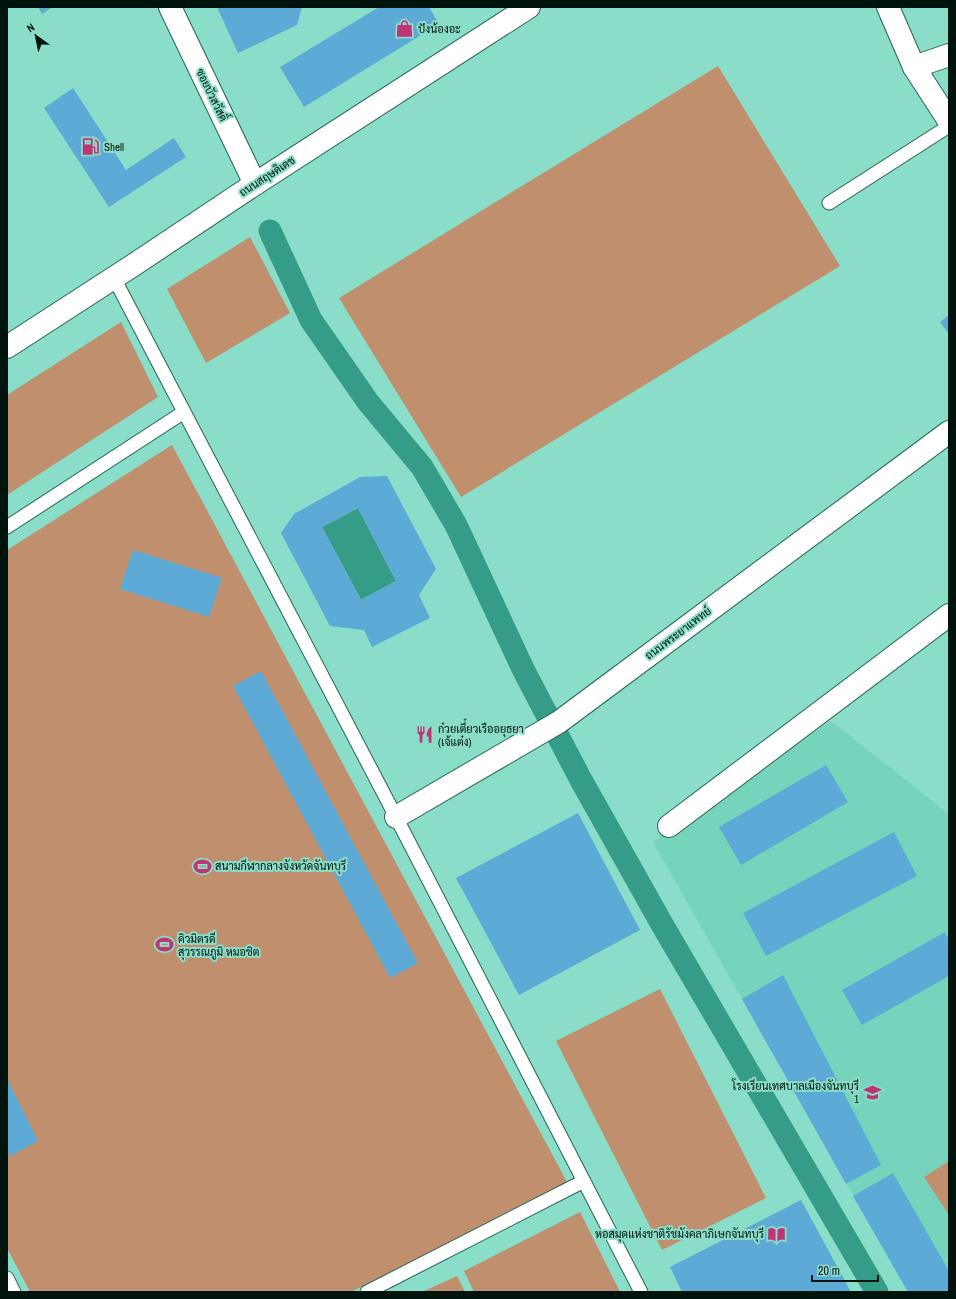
<svg xmlns="http://www.w3.org/2000/svg" width="956" height="1299" font-family="'Archivo Narrow',Sarabun,sans-serif">
<style>
.built{fill:#76d4bd}
.green{fill:#c0906e}
.water{fill:#359d87}
.lines{fill:none;stroke-linecap:round;stroke-linejoin:round}
.canal{stroke:#359d87;stroke-width:23}
.building{fill:#5daad7;fill-rule:evenodd}
.lane-casing{stroke:#246556;stroke-width:15}
.street-casing{stroke:#246556;stroke-width:24}
.secondary-casing{stroke:#246556;stroke-width:24}
.lane{stroke:#fff;stroke-width:13}
.street{stroke:#fff;stroke-width:22}
.secondary{stroke:#fff;stroke-width:22}
.labels{text-anchor:middle;stroke-width:4;stroke-linejoin:round;paint-order:stroke}
.poi-label{font-size:11px;fill:#00130d;stroke:#8addc8;text-anchor:start}
.street-label{font-size:11px;fill:#00130d;stroke:#8addc8}
</style>
<rect width="100%" height="100%" fill="#8addc8"/>
<path class="built" d="M831,721l118,93v478h-41l-255,-450z"/>
<path class="green" d="M718,66l122,200 -379,231 -122,-199z
M250,237l40,76 -84,50 -39,-74z
M121,322l37,75 -151,98v-100z
M172,445l395,737 -216,110h-321l-23,-44v-698z
M660,989l106,209 -104,52 -106,-209z
M949,1161v54l-25,-38z
M580,1212l40,80h-146l-10,-21z
M457,1276l8,16h-43z"/>
<path class="water" d="M358,508l38,73 -35,19 -39,-73z"/>
<g class="lines">
<path class="canal" d="M270,231l41,89 57,82 54,65 34,58 68,146 57,109 82,146 214,366"/>
</g>
<path class="building" d="M38,7h14l-10,7z
M217,7h85l-5,18 -59,28z
M379,7h50l10,17 -135,83 -24,-40z
M73,88l53,82 48,-32 12,19 -77,50 -65,-99z
M949,315v19l-9,-12z
M387,476l49,93 -17,26 11,23 -58,29 -8,-17 -34,-4 -49,-93 13,-19 66,-37zM358,508l38,73 -35,19 -39,-73z
M133,550l89,28 -13,39 -89,-28z
M261,671l157,292 -28,15 -157,-292z
M826,765l22,37 -107,63 -22,-38z
M578,813l62,117 -121,65 -63,-117z
M894,832l23,44 -151,80 -23,-43z
M945,932l4,8v36l-87,49 -20,-35z
M783,975l98,190 -35,19 -104,-185z
M7,1079l31,62 -28,15 -3,-7z
M893,1173l56,98v21h-41l-55,-96z
M801,1200l50,92h-169l-12,-25z"/>
<g class="lines">
<defs>
<path id="lane" d="M829,203l120,-77
M114,278l282,539 245,475
M7,527l177,-115
M7,1278l7,14
M367,1292l217,-111"/>
<path id="street" d="M170,7l85,177
M914,67l35,-12
M396,817l163,-95 390,-290
M669,826l280,-211"/>
<path id="secondary" d="M888,7l26,60 35,54
M7,347l125,-81 123,-82 274,-177"/>
</defs>
<use href="#lane" class="lane-casing"/>
<use href="#street" class="street-casing"/>
<use href="#secondary" class="secondary-casing"/>
<use href="#lane" class="lane"/>
<use href="#street" class="street"/>
<use href="#secondary" class="secondary"/>
</g>
<defs>
<symbol id="shop-bare" viewBox="-9 -9 18 18"><path d="M-5-2.5h2.3a2.7 3.5 0 0 1 5.4 0H5L5.5 6h-11ZM-1.5-2.5h3a1.5 2.3 0 0 0-3 0Z" fill="#bd3575" stroke="#8addc8" stroke-width="2.5" paint-order="stroke"/></symbol>
<symbol id="fuel-bare" viewBox="-9 -9 18 18"><path d="M-5.5-6h7V0h2V4h1.3V-2.5L3-4.5l.8-.8L6-3V5H2.5V1h-1V6h-7ZM-4.2-4.7v3.2H.2V-4.7Z" fill="#bd3575" stroke="#8addc8" stroke-width="2.5" paint-order="stroke"/></symbol>
<symbol id="restaurant-bare" viewBox="-9 -9 18 18"><path d="M-5-6h1v4h1v-4h1v4h1v-4h1v5L-1.5 .5V6h-2V.5L-5-1ZM5-6V6H3V1.5H1.5Q1.5-4 5-6Z" fill="#bd3575" stroke="#8addc8" stroke-width="2.5" paint-order="stroke"/></symbol>
<symbol id="stadium-bare" viewBox="-9 -9 18 18"><path d="M0-5a6.5 5 0 1 0 0 10a6.5 5 0 1 0 0-10ZM-3.5-1.8h7v3.6h-7Z" fill="#bd3575" stroke="#8addc8" stroke-width="2.5" paint-order="stroke"/></symbol>
<symbol id="school-bare" viewBox="-9 -9 18 18"><path d="M0-5L7-2L0 1L-7-2ZM-4 1L0 2.5L4 1V4Q0 6-4 4Z" fill="#bd3575" stroke="#8addc8" stroke-width="2.5" paint-order="stroke"/></symbol>
<symbol id="library-bare" viewBox="-9 -9 18 18"><path d="M-6-4Q-3-5.5-.7-3.5V5Q-3 3-6 4ZM6-4Q3-5.5 .7-3.5V5Q3 3 6 4Z" fill="#bd3575" stroke="#8addc8" stroke-width="2.5" paint-order="stroke"/></symbol>
</defs>
<g fill-rule="evenodd">
<use href="#shop-bare" x="392" y="16" width="25" height="25"/>
<use href="#fuel-bare" x="78" y="134" width="25" height="25"/>
<use href="#restaurant-bare" x="412" y="722" width="25" height="25"/>
<use href="#stadium-bare" x="190" y="854" width="25" height="25"/>
<use href="#stadium-bare" x="152" y="932" width="25" height="25"/>
<use href="#school-bare" x="860" y="1080" width="25" height="25"/>
<use href="#library-bare" x="764" y="1222" width="25" height="25"/>
</g>
<g class="labels">
<g class="poi-label">
<text x="418" y="33">ปังน้องอะ</text>
<text x="104" y="151">Shell</text>
<text x="438" y="733">ก๋วยเตี๋ยวเรืออยุธยา<tspan x="438" dy="13">(เจ้แต๋ง)</tspan></text>
<text x="215" y="870">สนามกีฬากลางจังหวัดจันทบุรี</text>
<text x="178" y="943">คิวมิตรดี<tspan x="178" dy="13">สุวรรณภูมิ หมอชิต</tspan></text>
<text x="859" y="1090" text-anchor="end">โรงเรียนเทศบาลเมืองจันทบุรี<tspan x="859" dy="13">1</tspan></text>
<text x="764" y="1238" text-anchor="end">หอสมุดแห่งชาติรัชมังคลาภิเษกจันทบุรี</text>
</g>
<g class="street-label">
<text transform="translate(212 95) rotate(64)" y="4">ซอยบัวสวัสดิ์</text>
<text transform="translate(267 176) rotate(-33)" y="4">ถนนสฤษดิเดช</text>
<text transform="translate(678 633) rotate(-37)" y="4">ถนนพระยาแพทย์</text>
</g>
</g>
<rect width="956" height="1299" fill="none" stroke="#00130d" stroke-width="16"/>
<g transform="translate(36 36) rotate(327)" stroke="#8addc8" stroke-width="3" paint-order="stroke">
<path d="M0-3L7 15L0 10L-7 15Z" fill="#00130d"/>
<text y="-6" font-size="11" font-weight="bold" text-anchor="middle" fill="#00130d">N</text>
</g>
<path d="M812 1275v6h66v-6" fill="none" stroke="#00130d" stroke-width="2"/>
<text x="818" y="1275" font-size="12" fill="#00130d" stroke="#8addc8" stroke-width="3" paint-order="stroke">20 m</text>
</svg>
